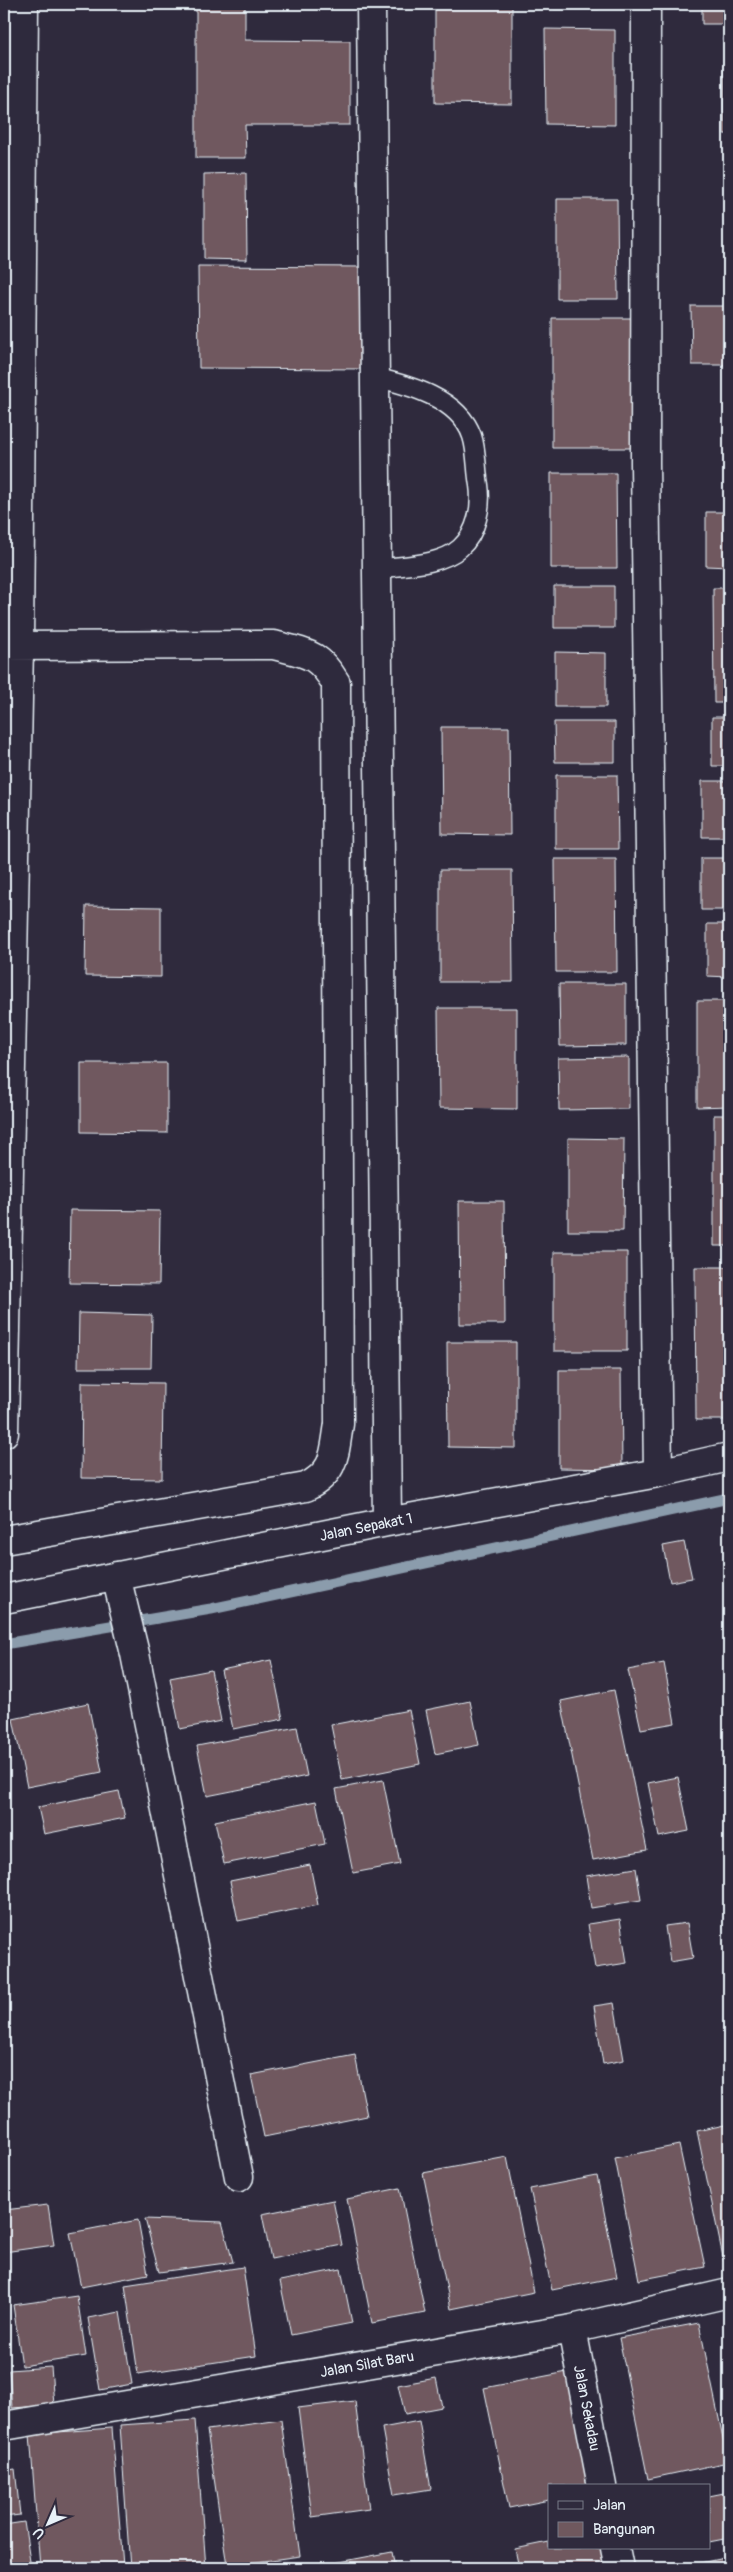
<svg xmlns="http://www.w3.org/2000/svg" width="733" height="2572" font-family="Pangolin,sans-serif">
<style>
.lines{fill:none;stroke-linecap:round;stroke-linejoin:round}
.stream{stroke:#8b9cac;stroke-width:11}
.building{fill:#6f585e;stroke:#e8f1f8}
.service-casing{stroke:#e8f1f8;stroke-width:21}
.minor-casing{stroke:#e8f1f8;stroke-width:31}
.service{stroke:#2f2a3d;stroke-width:18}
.minor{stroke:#2f2a3d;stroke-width:28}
.labels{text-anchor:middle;stroke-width:5;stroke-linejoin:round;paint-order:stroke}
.street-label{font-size:15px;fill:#e8f1f8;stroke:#2f2a3d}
</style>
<rect width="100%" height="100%" fill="#2f2a3d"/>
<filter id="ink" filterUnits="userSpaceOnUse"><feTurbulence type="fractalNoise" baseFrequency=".02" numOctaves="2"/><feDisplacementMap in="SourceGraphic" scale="10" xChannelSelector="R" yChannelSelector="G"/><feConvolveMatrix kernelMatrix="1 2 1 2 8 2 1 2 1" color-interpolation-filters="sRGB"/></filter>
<g filter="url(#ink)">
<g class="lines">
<path class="stream" d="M4,1644l207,-35 518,-111"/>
</g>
<path class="building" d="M196,4h49v36l105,1v84h-105l1,33h-50z
M435,4h77v100l-77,-1z
M554,4h45v5h-45z
M702,4h27v20h-27z
M724,25h5v109h-5z
M545,29l70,1v95l-69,-1z
M246,173l1,87 -43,-1v-85z
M557,199h60l1,100h-61z
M198,266l169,1 1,102 -169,-1z
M691,306h38v59h-37z
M552,318h88v130h-88z
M728,383h1v107z
M551,473h65l1,95h-66z
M706,512h23v55l-23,-1z
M554,586h60v42h-60z
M713,588h16v115h-15z
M555,652l51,1v54h-51z
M712,717h17v49h-17z
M554,722h61v40h-60z
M441,727h68l1,108 -68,-1z
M556,775h61l1,74h-62z
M702,781h27v56h-27z
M701,858h28v52h-28z
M555,859h61l1,113h-61z
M440,870h72l1,112h-73z
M86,906l75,1v70l-76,-1z
M707,924h22v53l-22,-1z
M559,984h67v61l-66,1z
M697,1001h32v105l-32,1z
M438,1008h79v101l-78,-1z
M629,1057v52l-70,1 -1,-52z
M81,1063h86v70l-86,-1z
M714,1115h15v131h-15z
M568,1138l56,1 -1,92h-55z
M459,1201h45l1,123h-45z
M70,1210l90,1 -1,73 -90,-1z
M554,1252h73v99h-73z
M695,1267h34v153h-33z
M79,1313l73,2 -1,53h-73z
M447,1342h69v106l-68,-1z
M559,1370h62l1,99 -63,-1z
M82,1382l81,1 -1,96 -81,-1z
M684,1542l8,36 -22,4 -7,-36z
M271,1660l12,59 -50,10 -12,-59z
M664,1663l11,60 -34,6 -13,-59z
M211,1670l10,51 -41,8 -10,-51z
M614,1690l33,160 -54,10 -32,-159z
M470,1701l9,44 -44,9 -9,-44z
M88,1703l14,69 -75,15 -14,-68z
M409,1710l11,54 -78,16 -11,-55z
M297,1727l10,49 -100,20 -10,-50z
M678,1777l11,54 -30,6 -11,-54z
M383,1780l17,84 -47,9 -17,-84z
M119,1791l6,27 -81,16 -6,-27z
M316,1801l9,43 -101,20 -9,-43z
M310,1865l8,40 -80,16 -8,-40z
M636,1868l5,32 -50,8 -5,-32z
M620,1919l7,44 -32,5 -7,-44z
M687,1923l6,35 -23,4 -5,-36z
M614,2003l10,57 -21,4 -9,-58z
M355,2055l12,61 -103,21 -13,-62z
M729,2124v137l-5,1 -27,-131z
M679,2145l26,122 -66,13 -24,-122z
M507,2157l27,135 -83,17 -28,-136z
M597,2176l20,101 -65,13 -22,-101z
M400,2188l25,125 -53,10 -25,-124z
M333,2200l9,45 -71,14 -9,-45z
M48,2205l6,40 -50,7v-42z
M145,2219l77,3 11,40 -74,10z
M138,2220l10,54 -67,13 -11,-54z
M243,2267l13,89 -118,18 -13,-89z
M341,2269l11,54 -61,12 -11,-54z
M77,2296l9,60 -64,10 -9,-61z
M120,2312l12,72 -32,6 -12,-72z
M699,2323l29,139 -80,17 -29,-141z
M51,2367l3,38 -42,3 -3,-38z
M567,2372l23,114h-41v14l-40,8 -25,-120z
M436,2378l6,29 -37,7 -7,-29z
M355,2401l14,108 -57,8 -14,-109z
M195,2420l11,148h-76l-10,-143z
M281,2420l19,136 -73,10 -20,-136z
M419,2421l12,68 -37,6 -12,-67z
M112,2428l11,138 -83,2 -10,-134z
M15,2469l5,46 -16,2v-46z
M729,2492v46l-20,4v-46z
M24,2522l7,46h-27v-43z
M549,2542v6h54l4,20h-88l-4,-19z
M392,2552l3,16h-87z
M729,2557v11h-28l-1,-5z"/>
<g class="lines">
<defs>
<path id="service" d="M374,377c34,8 85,21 98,59 5,15 4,33 7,49 3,21 -2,48 -19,63 -20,18 -59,17 -84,21"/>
<path id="minor" d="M371,4l16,1518
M646,4l-1,459 13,1010
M4,646l270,-1c33,9 43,7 62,38l3,741c-5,30 -3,48 -33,63l-302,53
M4,1433l15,-787 5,-642
M116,1576l19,78 104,523
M4,1599l383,-77 271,-49 71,-16
M572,2329l30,157
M4,2426l568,-97 157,-36
M615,2548l4,20"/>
</defs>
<use href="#service" class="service-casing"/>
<use href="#minor" class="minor-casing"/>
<use href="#service" class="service"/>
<use href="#minor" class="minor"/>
</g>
</g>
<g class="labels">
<g class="street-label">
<text transform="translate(366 1527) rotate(-11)" y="5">Jalan Sepakat 1</text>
<text transform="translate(367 2364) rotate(-10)" y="5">Jalan Silat Baru</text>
<text transform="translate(587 2408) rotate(79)" y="5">Jalan Sekadau</text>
</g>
</g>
<rect width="733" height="2572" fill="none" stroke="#2f2a3d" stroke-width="20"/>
<rect x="10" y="10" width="713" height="2552" fill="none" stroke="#e8f1f8" stroke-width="2" filter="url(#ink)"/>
<rect x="548" y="2484" width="162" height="65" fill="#2f2a3d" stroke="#797a88"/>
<rect x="558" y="2501" width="25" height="8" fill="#2f2a3d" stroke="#797a88"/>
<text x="593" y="2510" font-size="15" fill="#e8f1f8">Jalan</text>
<rect x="558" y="2522" width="25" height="15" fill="#6f585e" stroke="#797a88"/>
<text x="593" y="2534" font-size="15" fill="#e8f1f8">Bangunan</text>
<g transform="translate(48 2524) rotate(225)" stroke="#2f2a3d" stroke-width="4" paint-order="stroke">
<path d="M0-4L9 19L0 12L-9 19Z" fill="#e8f1f8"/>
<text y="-8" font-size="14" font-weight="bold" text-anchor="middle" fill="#e8f1f8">U</text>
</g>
</svg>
